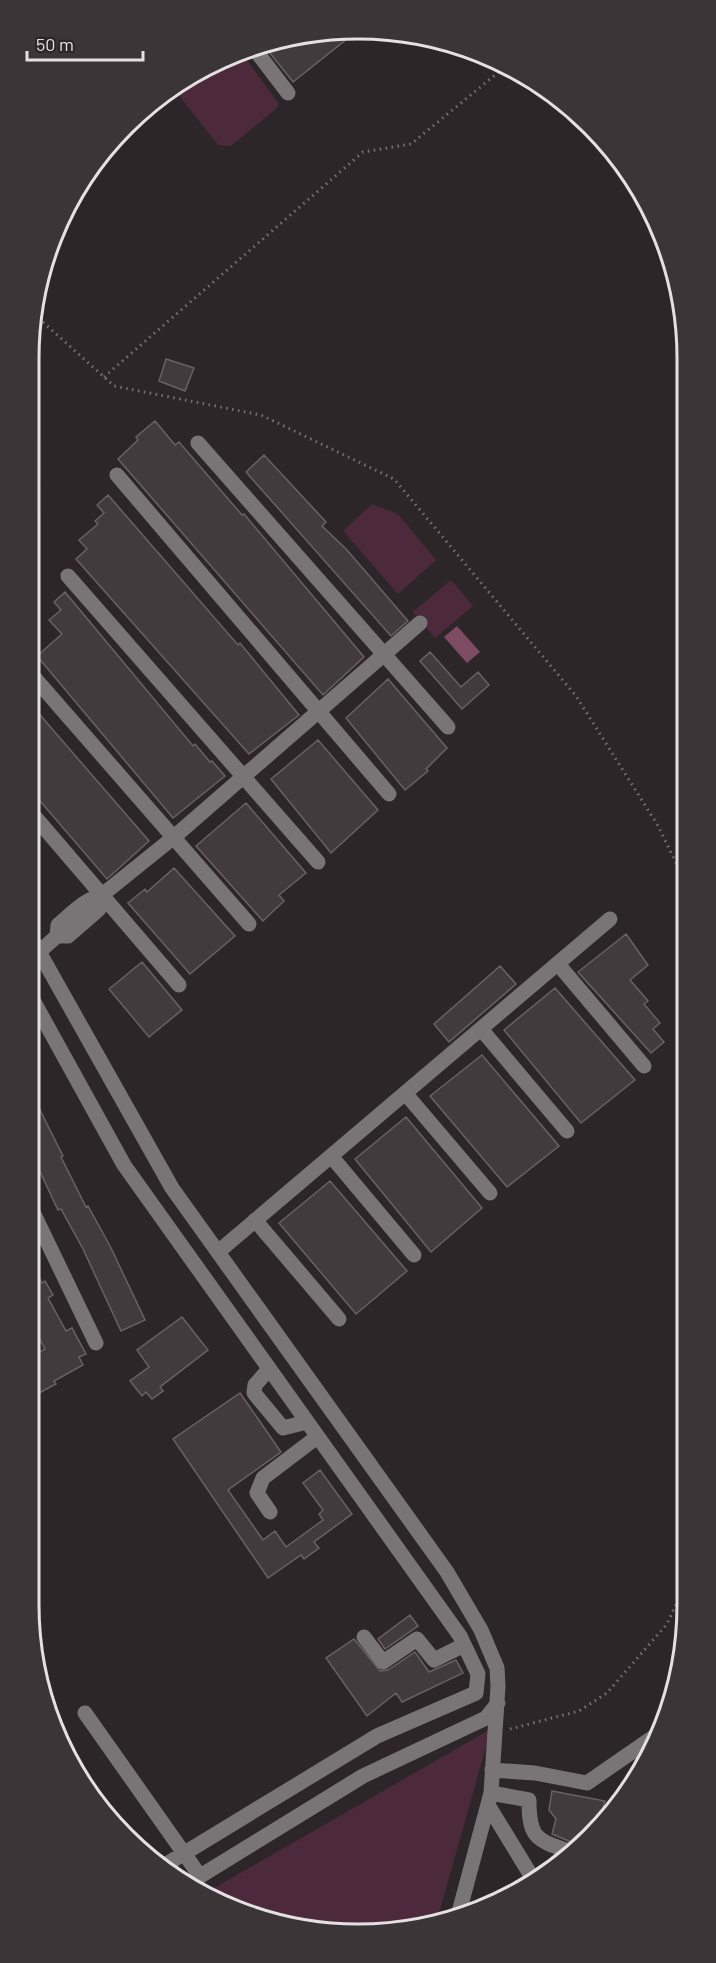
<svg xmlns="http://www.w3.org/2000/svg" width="716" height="1963" font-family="Barlow,sans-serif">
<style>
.green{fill:#4d2a3b}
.water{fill:#7d4c64}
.building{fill:#423b3e;stroke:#696164;stroke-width:1.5}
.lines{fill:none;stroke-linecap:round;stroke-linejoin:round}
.path{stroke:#797375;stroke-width:3;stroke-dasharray:1.5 4.5;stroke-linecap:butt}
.minor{stroke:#797577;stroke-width:15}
.rim{fill:none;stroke:#e5e0e2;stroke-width:3}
</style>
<rect width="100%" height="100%" fill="#2d2629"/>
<path class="green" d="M244,56l35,48 -2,4 -46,38 -13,-1 -44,-56 19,-16z
M372,504l26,10 38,46 -38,34 -55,-63z
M451,580l22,26 -38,32 -22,-26z
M491,1729l-55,195 -121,8 -103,-32 -8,-6z"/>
<path class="water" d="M457,626l23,26 -13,11 -23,-26z"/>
<path class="building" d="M315,31l38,3 -60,48 -27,-34z
M166,359l28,9 -9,23 -26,-10z
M155,421l20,24 4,-3 63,73 2,-1 120,143 -41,38 -205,-236 20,-19 -2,-3z
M264,455l62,67 -4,4 25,24 61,71 -17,15 -145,-164z
M108,495l130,150 2,-2 59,72 -50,39 -173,-195 11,-10 -8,-9 19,-16 -3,-3 9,-8 -7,-8z
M65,592l128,154 2,-2 15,18 2,-1 13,15 -52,42 -136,-162 25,-22 -13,-14 12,-10 -7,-8z
M430,652l31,35 17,-15 11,13 -27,24 -42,-48z
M388,679l59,69 -21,21 2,2 -23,19 -59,-72z
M28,701l121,140 -42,38 -79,-92z
M318,740l60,70 -47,43 -60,-74z
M246,803l60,70 -27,22 5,6 -21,20 -67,-75z
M174,868l61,68 -45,38 -62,-71 17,-14 2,3z
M626,934l22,31 -18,15 18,21 -4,3 16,19 -7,6 11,13 -13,11 -73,-81z
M142,962l40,48 -33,27 -40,-48z
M500,966l16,18 -67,58 -15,-18z
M555,988l80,92 -54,43 -77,-93z
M482,1055l77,91 -52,41 -77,-91z
M28,1086l35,70 -2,1 25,50 2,-1 22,40 35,74 -24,11 -38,-82 -22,-40 -3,1 -30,-64z
M406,1117l76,91 -51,44 -76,-93z
M330,1181l77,90 -51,43 -77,-91z
M28,1257l14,26 3,-2 8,14 -5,3 18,33 6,-3 14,26 -7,3 4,8 -29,16 2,3 -28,15v-41l17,-9 -11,-20 -6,2z
M182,1317l26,33 -48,37 3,4 -11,8 -6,-7 -4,4 -12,-15 19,-14 -12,-17z
M240,1393l41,59 -53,38 35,50 12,-9 11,16 37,-27 -4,-6 4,-4 -20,-27 17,-13 32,44 -38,28 5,6 -15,11 -3,-4 -33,23 -95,-139z
M410,1615l8,11 -33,23 -7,-10z
M354,1639l26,32 8,-1 27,-18 14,20 27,-12 7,13 -61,29 -6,-9 -29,23 -41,-58z
M552,1791l53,10 -6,20 -23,23 -24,-10 4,-15 -7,-9z"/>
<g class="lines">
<path class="path" d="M34,314l80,72 147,29 133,64 182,217 81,128 29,59
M104,377l259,-225 48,-8 95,-78
M510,1729l69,-18 28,-18 60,-69 20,-43"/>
<path class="minor" d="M256,51l32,42
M198,443l250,284
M117,475l272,319
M68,576l250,286
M32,675l217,249
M29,810l150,175
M29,934l143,254 275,384 34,58 16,38 1,18 -7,107 -33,123
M57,936h11l31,-27 3,-14
M38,953l19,-17 1,-11c14,-12 26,-25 44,-30l72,-58 246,-214
M558,964l86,102
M29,993l95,172 336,471 18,38 -2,19 -99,43 -212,129
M481,1029l86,102
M405,1093l85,100
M331,1156l83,99
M29,1204l67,139
M255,1220l84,99
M218,1252l392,-333
M269,1369l-14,16 -1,8 29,35 24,-6
M270,1512l-13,-19 6,-15 54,-41
M364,1637l19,25 34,-23 17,21 30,-15
M85,1713l115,163
M492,1770l43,3 52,10 68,-47
M491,1793l38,7c0,38 7,40 40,51
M488,1805l47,77
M189,1883l174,-107 123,-58 12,-15"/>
</g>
<path d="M0 0H716V1963H0ZM358 39H358A319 319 0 0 1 677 358V1605A319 319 0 0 1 358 1924H358A319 319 0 0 1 39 1605V358A319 319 0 0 1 358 39Z" fill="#3c3538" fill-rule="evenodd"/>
<path class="rim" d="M358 39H358A319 319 0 0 1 677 358V1605A319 319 0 0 1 358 1924H358A319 319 0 0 1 39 1605V358A319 319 0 0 1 358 39Z"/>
<path d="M27 51v9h116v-9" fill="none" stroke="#e5e0e2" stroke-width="3"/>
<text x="36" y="51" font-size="18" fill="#e5e0e2" stroke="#2d2629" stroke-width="4.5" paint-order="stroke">50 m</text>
</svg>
